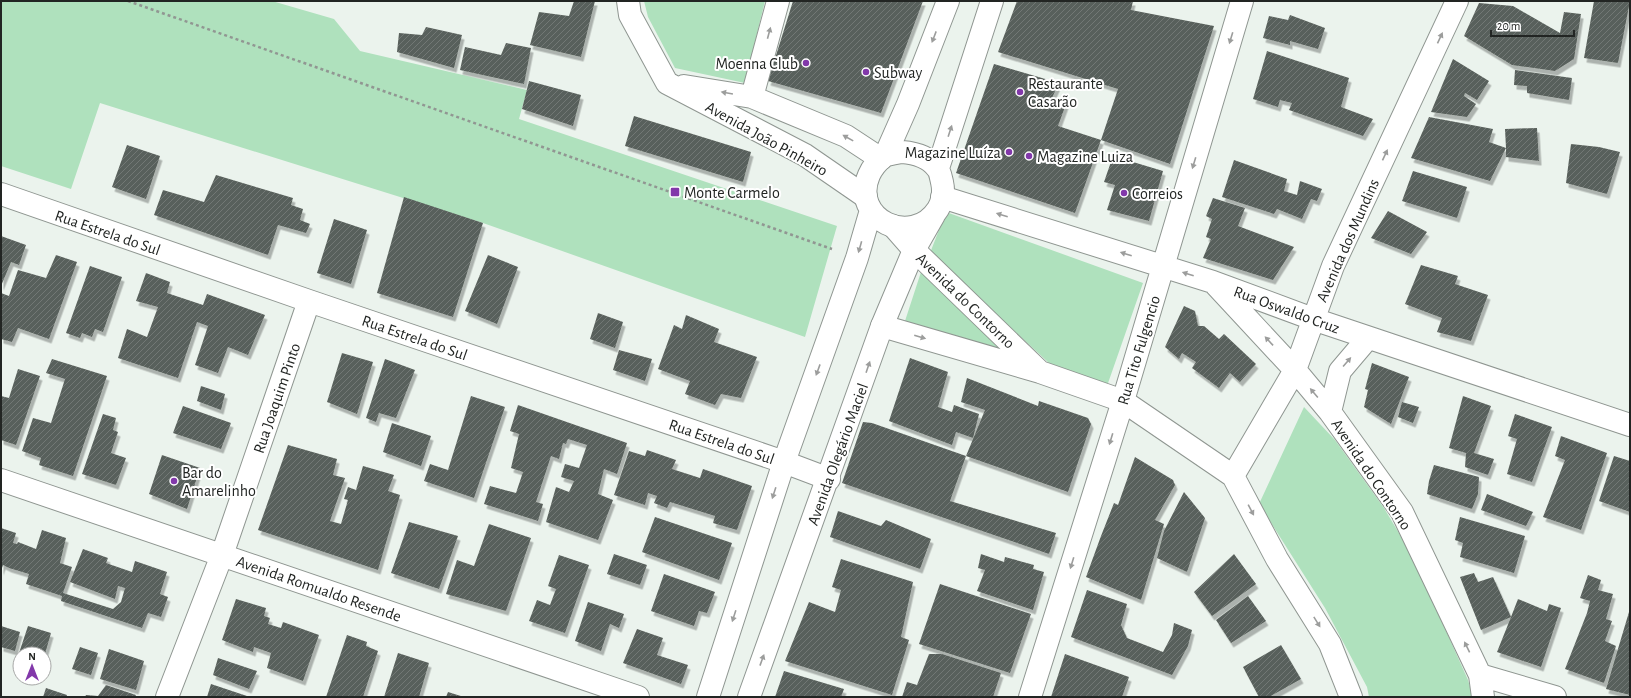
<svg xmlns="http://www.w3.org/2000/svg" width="1631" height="698" font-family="'Alegreya Sans',sans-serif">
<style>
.green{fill:#afe1bd}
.building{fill:url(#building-hatch);filter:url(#shadow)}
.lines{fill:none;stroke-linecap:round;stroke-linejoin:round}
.minor-casing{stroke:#8f9691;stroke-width:24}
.major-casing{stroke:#8f9691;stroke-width:24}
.path{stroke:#919692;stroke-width:2.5;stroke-dasharray:3 3;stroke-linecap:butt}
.minor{stroke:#fff;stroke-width:22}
.major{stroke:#fff;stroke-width:22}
.oneway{fill:#9c9d9c}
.poi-dot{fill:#8238aa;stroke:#fff;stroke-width:1.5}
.labels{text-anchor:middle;stroke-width:4;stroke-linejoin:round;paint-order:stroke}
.poi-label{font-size:16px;fill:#222523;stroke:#fff;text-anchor:start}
.street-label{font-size:16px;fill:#222523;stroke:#fff}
</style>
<defs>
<pattern id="building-hatch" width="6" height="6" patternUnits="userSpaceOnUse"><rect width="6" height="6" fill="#59605b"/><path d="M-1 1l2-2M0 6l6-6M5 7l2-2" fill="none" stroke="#727874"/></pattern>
<filter id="shadow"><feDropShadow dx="2.5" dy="4.5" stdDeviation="0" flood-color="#0004"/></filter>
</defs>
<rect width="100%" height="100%" fill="#ebf3ed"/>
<path class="green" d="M1,1h271l62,18 26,32 167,39 -8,29 318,107 -32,111 -322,-114 -383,-120 -29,86 -70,-23z
M644,1h121l-20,82 -70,-15 -27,-51z
M946,212l197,71 -36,103 -57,-22 -120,-111z
M921,272l82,79 -98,-30z
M1304,407l31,33 49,68 28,47 56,125 5,17h-104l-2,-10 -42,-79 -66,-104z"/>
<path class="building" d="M574,1h21l-14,56 -51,-12 9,-33 30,4z
M793,1h130l-42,112 -113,-32z
M1017,1h116l-2,9 83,16 -44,138 -69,-24 -26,73 -119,-40 38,-109 65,19 -8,17 15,4 -8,22 43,14 17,-51 -120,-37z
M1594,1h36l-12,62 -34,-5z
M1479,3l34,3 47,27 4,-21 17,2 -7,45 -19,12 -43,-6 -48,-29z
M1290,15l35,13 -7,21 -28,-8v4l-27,-7 6,-22 19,4z
M426,27l36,8 -8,33 -57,-16 2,-19 23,2z
M506,43l25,5 -7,36 -64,-14 5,-23 36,8z
M1267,51l82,27 -8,29 32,12 -10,17 -74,-26 3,-7 -12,-3 -2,7 -25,-8z
M1453,59l36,22 -12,19 -12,-7 -1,3 12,8 -9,13 -36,-5z
M1515,70l57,8 -3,22 -42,-7v-7l-13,-1z
M529,81l52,14 -8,31 -51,-17z
M634,116l117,36 -8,30 -118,-36z
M1429,117l64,12 -4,13 17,6 -1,-19 32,-1 2,33 -33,-4v-9l-16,33 -79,-23z
M1571,144l28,3 21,5 -13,42 -41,-11z
M127,145l33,11 -14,43 -34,-12z
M1113,156l50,15 -14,50 -42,-11 8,-25 -11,-3z
M1234,160l53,19 -3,12 13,4 3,-14 22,8 -5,12 -6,-2 -9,20 -25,-10 -3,5 -52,-17z
M1413,171l54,16 -10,31 -55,-17z
M216,175l77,23 -2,7 12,4 -3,11 10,4 -4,9 -28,-8 -10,30 -114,-40 9,-25 41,12z
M404,197l79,26 -30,94 -76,-24z
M1213,198l32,10 -7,18 56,21 -21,33 -70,-22 8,-19 -5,-2 6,-18 -6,-3z
M1388,211l39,21 -16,22 -40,-16z
M334,219l33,11 -16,54 -34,-11z
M1,236l25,9 -7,20 -8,-3 -10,24z
M56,255l21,7 -28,77 -31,-11 -6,14 -11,-3v-46l8,3 9,-26 28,8z
M488,255l30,12 -21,57 -32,-13z
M1421,265l37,11 -3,8 33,11 -17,46 -34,-9 5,-14 -37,-14z
M90,266l32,11 -19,55 -8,-3 -3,8 -10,-4 -2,5 -14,-5z
M146,273l24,9 -3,11 36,12 4,-11 58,21 -17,40 -20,-8 -10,26 -23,-8 13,-39 -11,-4 -19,56 -60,-20 9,-29 20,8 11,-30 -22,-6z
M1184,306l11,5 3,15h6l15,13 5,-5 32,30 -16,18 -10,-9 -11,15 -27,-20 4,-6 -14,-9 -3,6 -14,-12z
M598,313l25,9 -8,26 -25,-9z
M686,315l33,14 -5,13 43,15 -16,41 -20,-4 -6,11 -30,-11 5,-13 -32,-12 16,-44 8,4z
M619,350l33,9 -7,22 -32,-11z
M342,353l31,9 -16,52 -30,-12z
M910,358l38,14 -10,35 14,5 2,-7 25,9 -6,24 -17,-6 -4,13 -63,-24z
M52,359l55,17 -34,100 -34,-11 2,-7 -19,-7 11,-33 18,5 14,-44 -19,-6z
M385,359l30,11 -19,48 -17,-5 -3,9 -10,-4z
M1372,363l37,14 -18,47 -27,-17 4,-17 -3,-1z
M18,369l22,7 -24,69 -15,-5v-44l8,2z
M967,378l71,28 1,-5 49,17 3,6 -23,68 -102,-36 19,-46 -24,-8z
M201,386l24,8 -4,16 -24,-9z
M471,396l34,11 -31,91 -50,-17 6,-17 18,6z
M1463,396l28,10 -17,47 20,6 -6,16 -23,-8 1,-14 -17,-5z
M1402,402l17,5 -6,16 -15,-6z
M518,405l109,38 -10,31 -13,-5 -6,25 15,6 -15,40 -52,-18 10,-35 13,5 5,-11 -13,-4 4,-13 14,4 8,-23 -19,-6 -2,5 -3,-1 -4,16 -8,-3 -15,46 7,2 -5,17 -54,-17 6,-18 26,7 7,-21 -12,-4 8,-34 -9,-3z
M183,406l48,17 -10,26 -48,-16z
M103,414l13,4 -3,12 5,2 -7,21 15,5 -10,27 -34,-11z
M1515,414l37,13 -20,55 -25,-8 10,-35 -9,-3z
M863,422l9,1 94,33 -16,45 106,32 -7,21 -207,-71z
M392,423l39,13 -10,30 -38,-14z
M1561,436l46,17 -26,77 -38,-13 22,-57 -10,-4z
M288,445l49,14 -4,16 12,3 -15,43 11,3 7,-24 -4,-1 4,-12 8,3 7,-24 31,9 -6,16 12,4 -22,75 -120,-40z
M647,450l29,10 -4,9 28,9 3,-9 49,17 -15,44 -24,-7 2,-7 -45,-14 -3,6 -13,-5 3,-7 -9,-3 -3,12 -31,-10 15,-44 16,5z
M162,455l38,13 -13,41 -38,-15z
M1614,456l16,5v51l-31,-11z
M1135,457l38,23 2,5 -20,35 9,4 -23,76 -55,-23 15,-41 13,-33 4,2z
M1434,465l45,12 -1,17 -6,15 -45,-15 2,-13z
M1184,492l21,26 -18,54 -30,-14 7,-27z
M1487,494l46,18 -7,14 -45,-16z
M838,511l43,15 5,-6 45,19 -11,30 -90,-32z
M655,517l77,26 -13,37 -77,-28z
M1460,517l65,19 -11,37 -54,-16 3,-14 -8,-3z
M409,522l49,14 -19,53 -48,-16z
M489,524l42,14 -25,73 -60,-17 11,-34 17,6z
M1,528l15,5 -3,10 4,1 1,-2 18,7 6,-19 24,8 -6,25 12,4 -9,26 50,16 8,-7 4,-14 -7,-2 -3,13 -45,-17 13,-33 25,9 -2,5 26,9 3,-11 32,11 -7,22 8,3 -7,20 -13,-4 -6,15 -81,-27 1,-5 -36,-12 3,-10 -20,-6 -6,-3 -2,6z
M614,554l33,11 -7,20 -33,-11z
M981,554l23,8 1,-5 29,8 -1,4 11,3 -11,38 -56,-19 8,-21 -7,-2z
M1234,554l22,30 -44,32 -18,-24z
M559,555l30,10 -24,68 -36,-12 8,-21 13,5 6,-16 -8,-3z
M841,559l72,23 -12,55 8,3 -17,55 -107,-34 24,-59 26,10 6,-22 -9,-3z
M1474,573l4,9 15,-5 18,40 7,-18 29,12 2,-7 12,4 -20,59 -44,-15 14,-35 -30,13 -21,-53z
M664,574l51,18 -8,21 -8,-2 -5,15 -43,-15z
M1588,575l13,5 -3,10 15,4 -7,25 6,2 -7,20 11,5 -12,37 -39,-14 22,-56 3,-12 -10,-3z
M940,584l91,30 -21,59 -91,-29z
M1087,590l40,14 -6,21 6,13 36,14 9,-17 2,-12 18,7 -4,16 -16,29 -101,-38z
M1248,596l18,25 -35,22 -15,-23z
M236,599l30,9 -2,8 6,2 -2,6 13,4 2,-6 36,13 -16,46 -36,-13 4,-15 -17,-6 -1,5 -31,-12z
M588,602l36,12 -5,14 -9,-4 -9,27 -26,-10z
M1629,612l1,1v82l-24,-6z
M1,626l19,6 -5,19 -14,-4z
M28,626l23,7 -6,21 -26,-1z
M637,629l26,9 -6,17 31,10 -7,19 -58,-21z
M347,635l20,7 -1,4 12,5 -15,46h-37z
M1281,645l20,34 -32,18h-10l-16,-30z
M80,647l18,6 -7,22 -19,-6z
M109,649l35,12 -8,29 -36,-11z
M398,653l31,10 -10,34h-35z
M929,654h13l59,19 -8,24h-91l5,-15 10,3z
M1065,654l64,23 -7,20h-71z
M218,658l39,13 -8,18 -36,-14z
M784,671l60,18 -3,8h-66z
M211,684l39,13h-43z
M106,685l30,10 -1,2h-50l1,-2 12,1z
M46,688l21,7v2h-24z
M448,692l16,5h-18z"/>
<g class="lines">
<defs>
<path id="minor" d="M628,1l2,14 37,68 138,72 61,42
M684,86l68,11 94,39 35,23
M752,97l26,-96
M1,194l308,107 475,161 45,17
M942,197l271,85 100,37 317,106
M893,226l21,24 124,120
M1216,285l79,85 35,42 72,100 78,163 3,22
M882,326l158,46 83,29 110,75 44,83 53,85 21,53
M1330,412l10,-41 28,-33
M1233,476l62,-106 38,-104 124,-265
M1,480l637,217
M1480,675l75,22
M167,697l55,-142 87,-254
M1030,697l93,-296 119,-400"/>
<path id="major" d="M902,152c13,1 27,5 35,16 3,3 4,10 5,14 2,9 1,19 -4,27 -26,40 -88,10 -69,-34 3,-7 9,-14 15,-19 5,-2 13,-3 18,-4z
M885,156l23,-52 40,-103
M938,168l54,-167
M708,697l76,-235 73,-204 14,-48
M749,697l133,-371 32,-76 20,-35"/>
</defs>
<use href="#minor" class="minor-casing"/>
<use href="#major" class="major-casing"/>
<path class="path" d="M128,1l704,248"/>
<use href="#minor" class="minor"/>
<use href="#major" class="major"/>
</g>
<defs><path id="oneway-solid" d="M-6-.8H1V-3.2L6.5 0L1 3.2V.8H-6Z"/></defs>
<g class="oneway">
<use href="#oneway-solid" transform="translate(769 33) rotate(-75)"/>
<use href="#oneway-solid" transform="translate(934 37) rotate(111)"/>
<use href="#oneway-solid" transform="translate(1231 38) rotate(107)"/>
<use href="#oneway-solid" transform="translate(1440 38) rotate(-65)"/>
<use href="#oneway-solid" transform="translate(727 93) rotate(-170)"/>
<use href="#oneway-solid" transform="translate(950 131) rotate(-72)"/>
<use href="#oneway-solid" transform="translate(848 138) rotate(-151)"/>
<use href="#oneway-solid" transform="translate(1385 155) rotate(-65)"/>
<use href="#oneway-solid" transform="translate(1194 163) rotate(107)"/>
<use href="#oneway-solid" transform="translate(1002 215) rotate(-163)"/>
<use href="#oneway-solid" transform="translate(860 247) rotate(106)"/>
<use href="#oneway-solid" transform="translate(1126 254) rotate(-163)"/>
<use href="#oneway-solid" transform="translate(1188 274) rotate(-162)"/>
<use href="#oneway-solid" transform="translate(920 337) rotate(16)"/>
<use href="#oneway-solid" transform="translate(1269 341) rotate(-133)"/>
<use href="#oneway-solid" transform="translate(1347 362) rotate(-49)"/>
<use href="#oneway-solid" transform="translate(868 367) rotate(-71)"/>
<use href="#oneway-solid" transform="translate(818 370) rotate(110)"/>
<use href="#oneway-solid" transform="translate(1314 393) rotate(-130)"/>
<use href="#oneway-solid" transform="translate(1111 439) rotate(107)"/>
<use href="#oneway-solid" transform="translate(774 493) rotate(108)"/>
<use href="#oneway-solid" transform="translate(1251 510) rotate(62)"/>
<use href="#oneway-solid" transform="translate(1072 563) rotate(107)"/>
<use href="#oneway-solid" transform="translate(734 616) rotate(108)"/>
<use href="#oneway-solid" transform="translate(1317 622) rotate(58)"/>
<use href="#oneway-solid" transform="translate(1467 647) rotate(-116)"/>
<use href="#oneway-solid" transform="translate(762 660) rotate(-70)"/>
</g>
<g class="poi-dot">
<circle cx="806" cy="63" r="4"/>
<circle cx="866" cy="72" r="4"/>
<circle cx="1020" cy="92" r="4"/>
<circle cx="1009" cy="152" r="4"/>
<circle cx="1029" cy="156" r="4"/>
<rect x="670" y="187" width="10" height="10" rx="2"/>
<circle cx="1124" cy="193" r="4"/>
<circle cx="174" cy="481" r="4"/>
</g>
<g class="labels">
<g class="poi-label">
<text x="798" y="69" text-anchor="end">Moenna Club</text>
<text x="874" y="78">Subway</text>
<text x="1028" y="89">Restaurante<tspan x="1028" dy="18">Casarão</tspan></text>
<text x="1001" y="158" text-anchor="end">Magazine Luíza</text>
<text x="1037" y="162">Magazine Luiza</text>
<text x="684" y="198">Monte Carmelo</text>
<text x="1132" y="199">Correios</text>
<text x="182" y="478">Bar do<tspan x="182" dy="18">Amarelinho</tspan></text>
</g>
<g class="street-label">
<text transform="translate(767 138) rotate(29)" y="6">Avenida João Pinheiro</text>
<text transform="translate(108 232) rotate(19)" y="6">Rua Estrela do Sul</text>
<text transform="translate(1347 240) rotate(-66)" y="6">Avenida dos Mundins</text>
<text transform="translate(966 300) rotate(44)" y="6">Avenida do Contorno</text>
<text transform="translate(1287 309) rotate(20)" y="6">Rua Oswaldo Cruz</text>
<text transform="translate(415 337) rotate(19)" y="6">Rua Estrela do Sul</text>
<text transform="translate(1138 350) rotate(-73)" y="6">Rua Tito Fulgencio</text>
<text transform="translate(276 398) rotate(-71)" y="6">Rua Joaquim Pinto</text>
<text transform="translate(722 441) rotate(19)" y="6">Rua Estrela do Sul</text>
<text transform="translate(837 454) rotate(-70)" y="6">Avenida Olegário Maciel</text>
<text transform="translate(1372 474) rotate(56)" y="6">Avenida do Contorno</text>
<text transform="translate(319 588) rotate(19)" y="6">Avenida Romualdo Resende</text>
</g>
</g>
<rect width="1631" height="698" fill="none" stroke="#222523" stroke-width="4"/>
<g transform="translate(32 666)"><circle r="19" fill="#ffffff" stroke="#a7a8a7"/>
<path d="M0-3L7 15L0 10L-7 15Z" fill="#8238aa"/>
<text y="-6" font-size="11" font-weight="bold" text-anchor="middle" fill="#222523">N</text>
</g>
<path d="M1491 30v6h83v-6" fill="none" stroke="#222523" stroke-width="2"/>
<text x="1497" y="30" font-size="12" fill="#222523" stroke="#ffffff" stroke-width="3" paint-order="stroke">20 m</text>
</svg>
